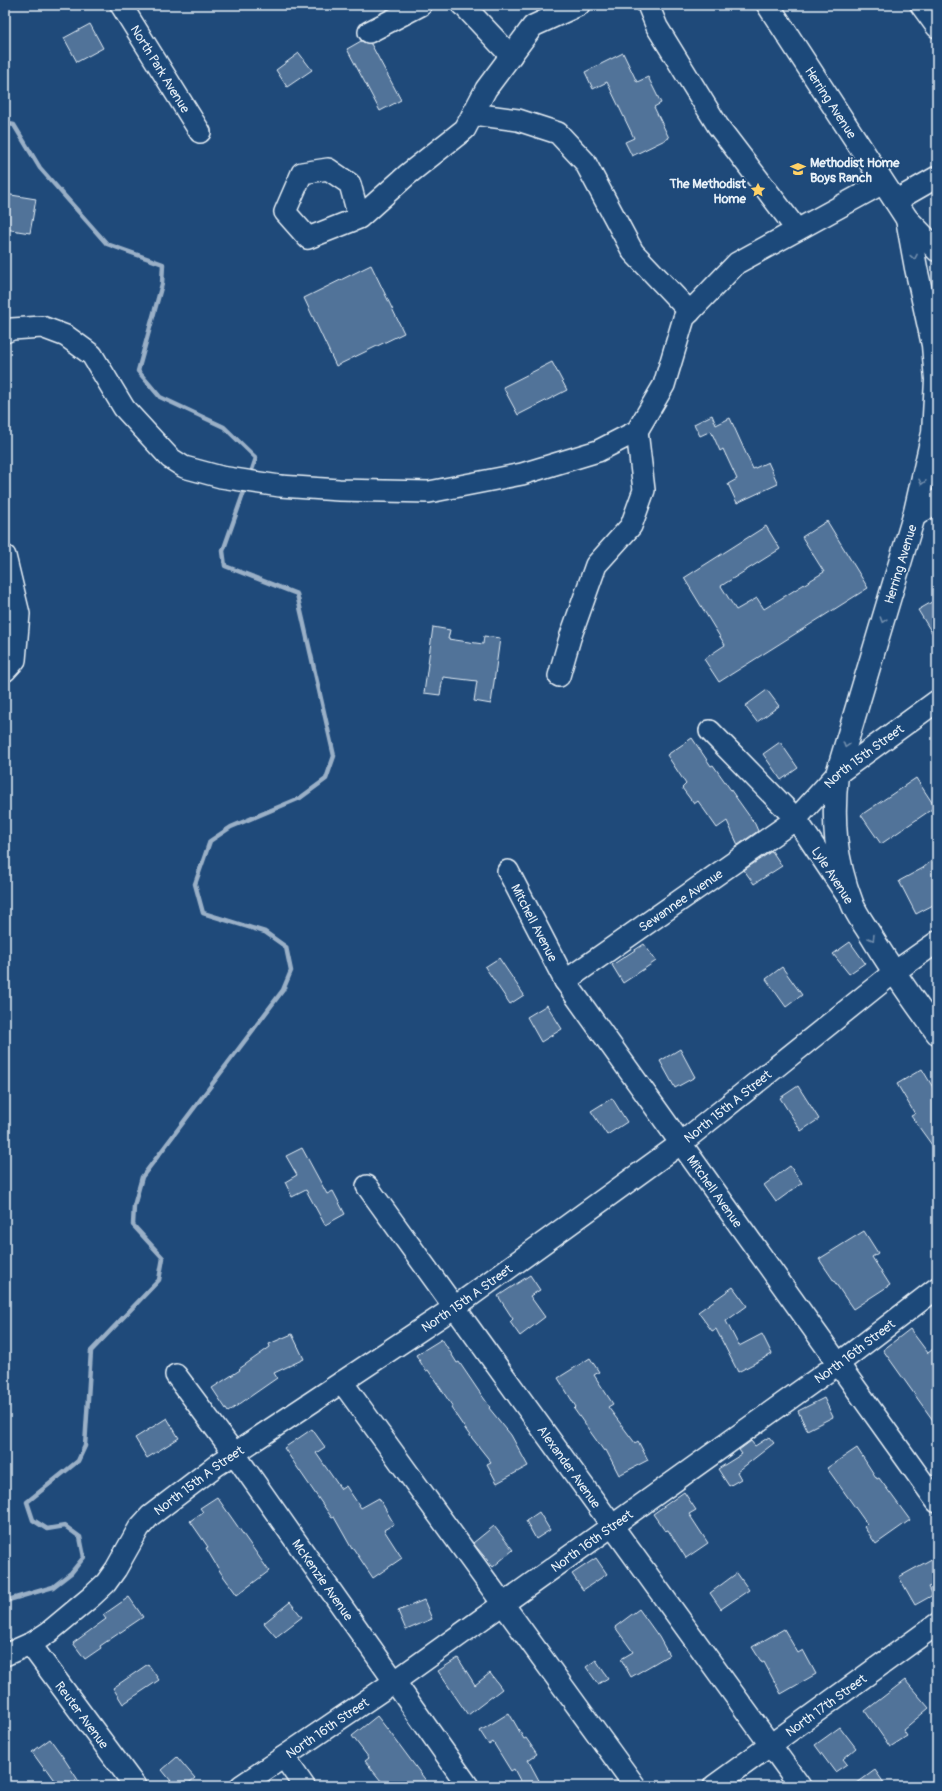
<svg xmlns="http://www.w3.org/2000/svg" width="942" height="1791" font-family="Pangolin,sans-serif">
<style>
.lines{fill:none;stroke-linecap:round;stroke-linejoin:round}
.stream{stroke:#9ab0c7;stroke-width:4.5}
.building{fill:#517399;stroke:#e8f1f8}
.minor-casing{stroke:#e8f1f8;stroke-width:24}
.major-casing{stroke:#e8f1f8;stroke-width:25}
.minor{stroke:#1f4a7a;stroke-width:21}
.major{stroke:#1f4a7a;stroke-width:22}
.oneway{stroke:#6f8dac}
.labels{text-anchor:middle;stroke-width:3.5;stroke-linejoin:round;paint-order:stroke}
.street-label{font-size:13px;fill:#e8f1f8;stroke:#1f4a7a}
.poi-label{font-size:13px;font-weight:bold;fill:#e8f1f8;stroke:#1f4a7a;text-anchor:start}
</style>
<rect width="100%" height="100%" fill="#1f4a7a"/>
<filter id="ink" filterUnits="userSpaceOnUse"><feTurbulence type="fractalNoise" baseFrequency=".025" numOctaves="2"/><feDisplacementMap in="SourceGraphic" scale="8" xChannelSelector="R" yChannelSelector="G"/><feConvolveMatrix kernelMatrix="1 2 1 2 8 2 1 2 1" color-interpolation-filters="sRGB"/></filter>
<g filter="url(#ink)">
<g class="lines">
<path class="stream" d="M5,123l9,2 26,43 67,76 56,20 -1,20 -24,87 22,26 64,30 32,31 -6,18
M5,1601l48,-14 18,-14 13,-16 -4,-20 -15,-11 -18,3 -14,-9 -6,-18 51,-41 7,-15 6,-95 68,-71 4,-22 -30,-33 1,-19 8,-29 141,-187 8,-19 -5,-24 -21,-15 -62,-19 -8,-29 15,-43 21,-14 69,-29 26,-19 8,-23 -37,-162 -72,-28 -2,-15 23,-65"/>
</g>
<path class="building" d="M90,24l13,24 -26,14 -13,-24z
M361,41l10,3 30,56 -21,11 -33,-62z
M299,53l13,17 -25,17 -11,-17z
M623,53l14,29 11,-5 13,26 -7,4 15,31 -37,18 -7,-14 9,-4 -27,-56 -14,7 -8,-17z
M5,194l31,5 -6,34 -25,-4z
M371,265l33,68 -68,33 -32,-68z
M552,362l15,28 -49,25 -15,-28z
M712,415l4,10 14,-7 23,51 15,-7 10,22 -41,19 -9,-19 9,-5 -14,-30 -3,2 -9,-20 -11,5 -6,-12z
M827,521l41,67 -149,94 -15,-23 21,-14 -41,-67 82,-52 14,23 -59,37 15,24 21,-12 7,11 60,-37 -22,-35z
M937,599v42l-19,-31z
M433,627l17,3 -2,9 35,5 1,-8 16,2 -9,66 -17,-3 3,-20 -34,-4 -3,18 -16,-2z
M767,690l12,16 -22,16 -12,-16z
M692,738l19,28 2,-1 42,59 3,7 -20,14 -11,-24 -10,7 -19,-27 -4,3 -12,-16 4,-4 -19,-29z
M780,742l18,26 -17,12 -18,-26z
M916,778l19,29 -54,37 -20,-29z
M772,851l10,15 -28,18 -10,-14z
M937,856v47l-21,11 -17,-33 24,-13z
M850,942l15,21 -16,11 -16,-20z
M644,944l12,17 -33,22 -11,-18z
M499,958l25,37 -14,9 -25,-37z
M782,967l20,28 -16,12 -20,-28z
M547,1005l15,24 -21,13 -14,-25z
M680,1049l15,28 -20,11 -15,-27z
M922,1069l15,25v58l-26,-36 4,-2 -18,-30z
M798,1086l21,33 -18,12 -21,-33z
M612,1098l15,24 -20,13 -16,-24z
M302,1148l25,46 6,-3 12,23 -20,11 -19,-35 -14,7 -7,-15 12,-7 -11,-19z
M790,1166l12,17 -26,19 -12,-17z
M864,1231l14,22 -6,4 18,28 -37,24 -34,-50z
M530,1275l10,15 -10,6 15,21 -25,19 -10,-14 3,-3 -15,-23z
M733,1287l14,19 -21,15 13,25 23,-12 10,20 -34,18 -22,-43 -4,2 -14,-19z
M910,1329l18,24 9,-7v80l-54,-76z
M292,1334l12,25 -30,14 3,5 -49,34 -16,-24 28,-18 -1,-1 31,-22 -1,-3z
M442,1339l15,24 2,-1 19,28 12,17 -1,1 22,27 17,31 -31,17 -10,-19 4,-2 -23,-29 -17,-25 2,-1 -25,-37 -2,1 -10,-16z
M590,1358l9,14 -5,3 19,29 -5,3 27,36 3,-2 10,19 -29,15 -13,-25 -2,1 -30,-42 2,-2 -18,-29z
M824,1398l9,19 -26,13 -9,-19z
M167,1418l12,20 -32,20 -12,-20z
M312,1429l13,18 -9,6 25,36 5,-3 15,22 18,-10 15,26 -10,6 18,28 -29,20 -20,-30 -1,1 -18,-32 -2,1 -48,-70z
M769,1437l5,6 -37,29 4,7 -12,7 -11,-17 24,-15 -3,-4 12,-9 4,5z
M857,1448l20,31 2,-1 31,42 -34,24 -12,-17 3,-3 -40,-56z
M684,1492l12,18 -7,4 19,29 -22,15 -18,-28 -3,1 -12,-17z
M217,1497l52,74 -32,24 -16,-22 -15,-25 2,-1 -18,-26 13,-9 -3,-4z
M539,1512l11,18 -14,9 -10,-18z
M494,1526l19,24 -20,17 -20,-24z
M937,1556v27l-8,4 4,8 -18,10 -16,-28z
M596,1558l11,16 -24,16 -11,-16z
M737,1573l12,17 -28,19 -11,-16z
M129,1597l14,20 -43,29 1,2 -16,11 -12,-16 33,-24 -3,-4z
M424,1600l8,19 -26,11 -8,-19z
M290,1602l12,15 -26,20 -12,-14z
M639,1609l20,28 10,18 -38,22 -10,-18 12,-7 -18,-25z
M784,1629l14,24 5,-3 13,24 -35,20 -17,-32 -2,1 -10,-16z
M458,1658l17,27 15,-12 12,16 -34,26 -30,-44z
M596,1660l12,18 -10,6 -12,-17z
M148,1664l11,16 -36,24 -10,-16z
M905,1680l24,28 -26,22 4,6 -17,11 -25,-36z
M509,1713l15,26 2,-1 11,16 -9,6 14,26h-19l-9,-17 -3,2 -18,-29 -4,3 -9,-14z
M377,1716l18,23 35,47h-45l-20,-25 4,-3 -17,-22z
M840,1727l16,21 -13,11 4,5 -12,8 -20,-27z
M50,1739l13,18 19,29h-23l-12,-17 -2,1 -13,-18z
M177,1757l18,21 -10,8h-10l-13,-16z
M875,1770l11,16h-33z"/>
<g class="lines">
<defs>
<g id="minor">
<path id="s1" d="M121,5l79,127"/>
<path d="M462,5l3,2 46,49"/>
<path d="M648,5l9,22 61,99 79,104"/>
<path d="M921,5l16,22"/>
<path d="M369,32l52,-27"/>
<path d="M473,114l45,6 40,13 27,29 48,90 57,60"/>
<path d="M895,201l42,-24"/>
<path d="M359,218l-9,-34 -22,-15 -26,4 -17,39 23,26 51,-20 48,-43 58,-46 21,-40 47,-63 46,-21"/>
<path d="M5,332l7,-3 30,-2 24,9 26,19 32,53 46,50 14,9 37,10 59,9 59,4 90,2 93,-18 76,-23 39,-20 27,-46 20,-67 53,-55 146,-80"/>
<path d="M5,556l14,58 -4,46 -10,11"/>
<path d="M559,676l11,-38 26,-73 35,-39 13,-36 -7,-59"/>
<path d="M710,731l86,88 50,75"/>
<path id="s2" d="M508,871l57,110 372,521"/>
<path id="s3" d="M565,981l231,-162 41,-45 100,-73"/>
<path id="s4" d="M367,1186l433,600"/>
<path id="s5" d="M176,1375l58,78 234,333"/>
<path d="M342,1382l293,404"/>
<path id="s6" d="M30,1644l105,142"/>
<path id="s7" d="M5,1655l29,-13 15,-10 42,-35 15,-14 10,-14 23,-41 11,-12 67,-51 238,-158 225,-163 213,-171 44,-31"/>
<path d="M284,1757l20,29"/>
<path id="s8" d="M241,1786l153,-104 444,-318 99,-76"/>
<path id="s9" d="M714,1786l223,-162"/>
</g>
<g id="major">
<path id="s10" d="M768,5l139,214 30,31"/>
<path d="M907,219l9,49 17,77 3,35 -3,53 -19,83 -77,258c-5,46 -2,85 15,129 4,11 12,21 18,31 21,35 43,66 67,99"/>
<path d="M914,516l23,-15"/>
</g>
</defs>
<use href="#minor" class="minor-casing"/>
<use href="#major" class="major-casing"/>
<use href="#minor" class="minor"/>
<use href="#major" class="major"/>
</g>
<defs><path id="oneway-chevron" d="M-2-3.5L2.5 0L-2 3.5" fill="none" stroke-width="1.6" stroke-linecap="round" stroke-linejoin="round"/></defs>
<g class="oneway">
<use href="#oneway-chevron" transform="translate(914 257) rotate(80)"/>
<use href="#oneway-chevron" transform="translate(922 482) rotate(103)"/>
<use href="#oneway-chevron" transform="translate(883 620) rotate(107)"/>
<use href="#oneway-chevron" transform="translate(846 745) rotate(107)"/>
<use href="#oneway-chevron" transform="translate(872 938) rotate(59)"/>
</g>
</g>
<defs>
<symbol id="school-bare" viewBox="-9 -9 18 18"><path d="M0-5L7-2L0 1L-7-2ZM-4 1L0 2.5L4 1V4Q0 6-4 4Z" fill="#ffd166" stroke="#1f4a7a" stroke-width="2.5" paint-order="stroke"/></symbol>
<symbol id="sight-bare" viewBox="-9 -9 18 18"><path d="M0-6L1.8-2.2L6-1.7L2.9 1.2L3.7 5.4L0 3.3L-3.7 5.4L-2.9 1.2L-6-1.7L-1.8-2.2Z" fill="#ffd166" stroke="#1f4a7a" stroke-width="2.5" paint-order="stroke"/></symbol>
</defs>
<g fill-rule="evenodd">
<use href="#school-bare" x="787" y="158" width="22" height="22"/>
<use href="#sight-bare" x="747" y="179" width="22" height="22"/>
</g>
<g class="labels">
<g class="street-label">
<text dy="5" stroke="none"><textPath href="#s1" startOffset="75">North Park Avenue</textPath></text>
<text dy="5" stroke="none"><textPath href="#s10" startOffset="116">Herring Avenue</textPath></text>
<text transform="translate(900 564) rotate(-73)" y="5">Herring Avenue</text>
<text dy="5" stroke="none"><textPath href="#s3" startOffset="375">North 15th Street</textPath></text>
<text transform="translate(833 875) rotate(57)" y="5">Lyle Avenue</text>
<text dy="5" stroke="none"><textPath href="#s3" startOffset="141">Sewannee Avenue</textPath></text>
<text dy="5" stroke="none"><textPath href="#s2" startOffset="58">Mitchell Avenue</textPath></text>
<text dy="5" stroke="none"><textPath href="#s7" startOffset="914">North 15th A Street</textPath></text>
<text dy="5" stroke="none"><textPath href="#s2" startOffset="382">Mitchell Avenue</textPath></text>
<text dy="5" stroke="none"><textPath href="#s7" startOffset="590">North 15th A Street</textPath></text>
<text dy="5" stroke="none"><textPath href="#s8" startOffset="752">North 16th Street</textPath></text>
<text dy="5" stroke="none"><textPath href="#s4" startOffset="346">Alexander Avenue</textPath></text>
<text dy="5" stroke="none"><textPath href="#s7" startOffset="266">North 15th A Street</textPath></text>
<text dy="5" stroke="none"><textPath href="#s8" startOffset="428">North 16th Street</textPath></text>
<text dy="5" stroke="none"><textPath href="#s5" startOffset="252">McKenzie Avenue</textPath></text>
<text dy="5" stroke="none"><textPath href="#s9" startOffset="138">North 17th Street</textPath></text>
<text dy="5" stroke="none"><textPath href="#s6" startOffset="88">Reuter Avenue</textPath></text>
<text dy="5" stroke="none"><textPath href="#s8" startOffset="104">North 16th Street</textPath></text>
</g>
<g class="poi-label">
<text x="810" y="167">Methodist Home<tspan x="810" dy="15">Boys Ranch</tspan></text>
<text x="746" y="188" text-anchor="end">The Methodist<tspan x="746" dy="15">Home</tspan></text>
</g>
</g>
<rect width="942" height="1791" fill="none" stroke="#1f4a7a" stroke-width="20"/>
<rect x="10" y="10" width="922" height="1771" fill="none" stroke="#e8f1f8" stroke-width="1.5" filter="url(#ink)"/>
</svg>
